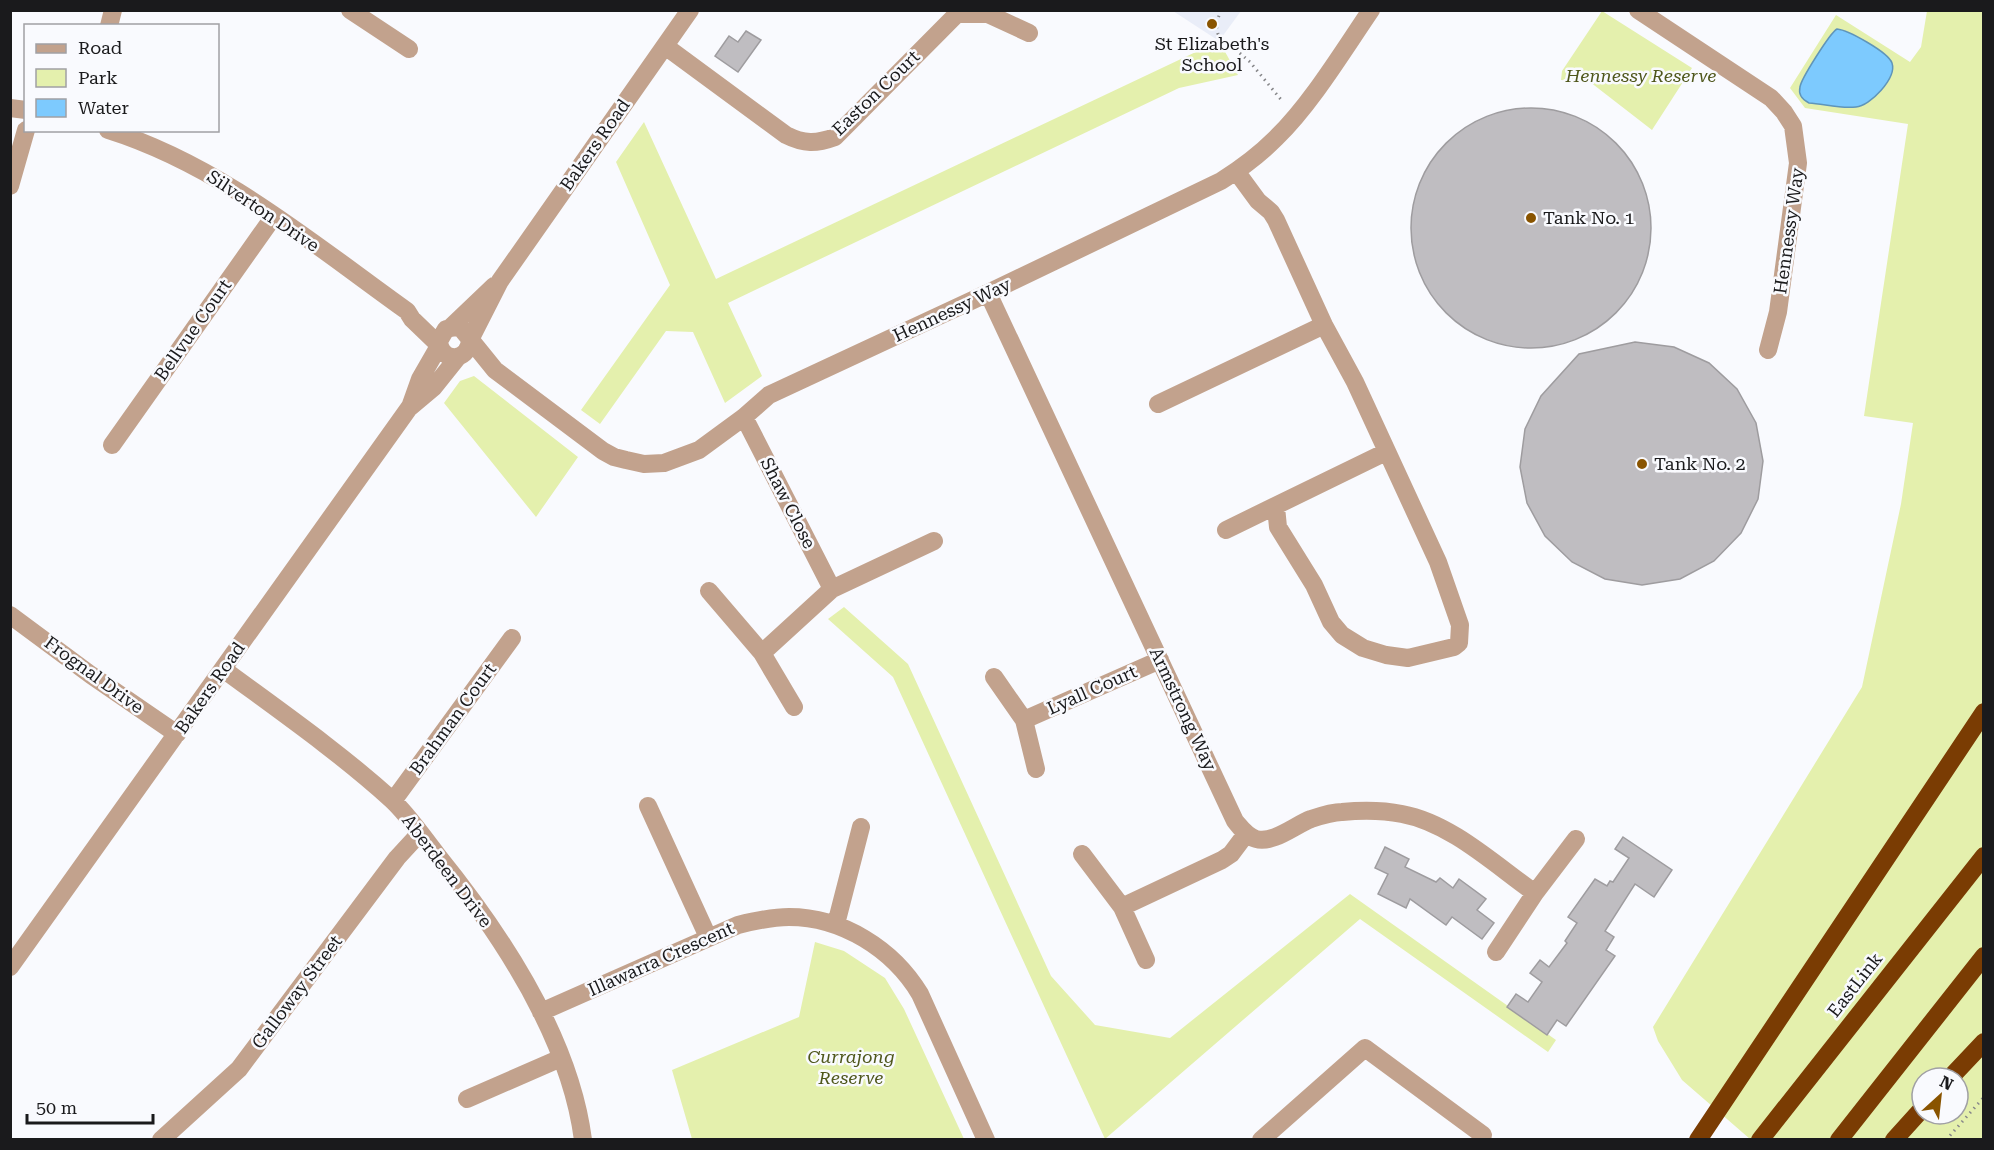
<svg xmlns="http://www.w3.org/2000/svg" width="1994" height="1150" font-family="'Roboto Serif',serif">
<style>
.built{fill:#e9edf8}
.green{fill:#e4f0ad;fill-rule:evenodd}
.water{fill:#7dcafe;stroke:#5f95ba;stroke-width:1.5}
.building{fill:#bfbdc1;stroke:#9e9c9f;stroke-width:1.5}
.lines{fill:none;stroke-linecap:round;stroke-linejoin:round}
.path{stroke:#868689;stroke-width:3;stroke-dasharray:1.5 4.5;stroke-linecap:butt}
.minor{stroke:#c2a28d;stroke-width:18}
.highway{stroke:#7a3c03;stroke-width:18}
.poi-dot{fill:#895400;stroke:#f9fafe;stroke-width:2}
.labels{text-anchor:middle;stroke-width:5;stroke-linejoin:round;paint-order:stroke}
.poi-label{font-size:18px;fill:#1a1a1c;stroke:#f9fafe;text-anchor:start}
.park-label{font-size:18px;font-style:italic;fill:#4f571c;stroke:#f9fafe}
.street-label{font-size:18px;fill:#1a1a1c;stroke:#f9fafe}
</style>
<rect width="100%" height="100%" fill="#f9fafe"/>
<path class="built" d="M1173,11h68l-22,30z"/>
<path class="green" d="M1602,11l90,57 -40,62 -62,-48 -29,-2 1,-9z
M1927,11h56v1128h-233l-68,-59 -24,-39 -5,-14 209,-340 39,-183 12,-81 -49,-7 44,-292 -103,-16 -15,-20 46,-73 74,47 11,-15zM1922,1078h36v36h-36z
M1219,41l19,34 -59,13 -451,215 34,73 -37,27 -32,-71 -27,-1 -66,93 -19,-14 89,-125 -54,-123 28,-40 72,157z
M474,376l104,81 -42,60 -92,-114 16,-22z
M844,607l64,57 143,312 44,49 75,13 180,-144 206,146 -8,12 -188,-133 -255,220 -212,-462 -65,-58z
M815,942l29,9 41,27 19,31 60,130h-272l-20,-69 127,-53z"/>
<path class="water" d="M1837,29c11,1 51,23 55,34 5,15 -22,43 -36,44 -15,2 -32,-3 -47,-4 -6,-3 -11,-8 -9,-16 1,-8 30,-54 37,-58z"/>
<path class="building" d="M746,31l15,9 -23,32 -23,-16 14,-20 9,6z
M1411 228a120 120 0 1 1 240 0a120 120 0 1 1-240 0Z
M1635,342l39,5 35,16 28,26 19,34 7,38 -5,38 -17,34 -27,28 -34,18 -38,6 -37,-6 -33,-17 -27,-26 -18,-33 -7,-36 5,-38 16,-33 38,-42z
M1623,837l49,33 -18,27 -19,-13 -30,47 9,6 -8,13 9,6 -49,70 -9,-6 -10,15 -40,-28 9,-13 12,8 14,-20 -12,-9 10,-13 9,7 18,-24 -2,-2 12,-18 -9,-6 27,-38 12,7 3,-5 3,1 16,-24 -14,-9z
M1385,847l24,12 -4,8 31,15 4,-4 13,10 6,-9 27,20 -9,11 17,13 -12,16 -30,-22 -6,8 -36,-26 -4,9 -28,-14 10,-20 -13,-6z"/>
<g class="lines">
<path class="path" d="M1221,10l-5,14 2,10 32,28 33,40
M1946,1140l38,-43"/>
<path class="minor" d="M350,10l59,39
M1638,10l133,88 13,14 9,14 5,37 -20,149 -10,38
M109,26l4,-16
M665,46l121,89c18,9 30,9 49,2l122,-123h31l41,19
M10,108l16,2
M108,130c112,35 205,114 299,181l5,8 27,26
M1236,171l22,30 13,11 5,8 48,105 31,57 83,180 22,63 -1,18 -5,4 -46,11 -22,-3 -23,-7 -21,-13 -11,-13 -17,-37 -36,-58 -2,-20
M10,186l16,-56
M988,293l247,528c6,7 11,15 21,18 17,5 39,-14 55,-20 9,-3 21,-7 31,-7 20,-2 40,-2 60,2 49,9 93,51 133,79
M451,327l43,-41
M470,340l30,-59 190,-271
M470,341c-3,22 -29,21 -31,0l7,-12 10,-2 5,1 34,42 108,81 11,6 12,3 18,4 20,-1 35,-13 45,-33 25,-22 219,-102 233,-112c19,-12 39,-27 55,-43 35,-34 67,-87 95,-128
M1158,404l166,-79
M410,407l10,-28 19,-33
M744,417l88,172 -70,64
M112,445l162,-229
M1226,530l160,-78
M832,589l102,-48
M709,591l53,62 32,54
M10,615l81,60 86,59
M223,669c57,42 116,83 169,131 17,16 31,37 46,56 63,78 132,182 145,284
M994,677l30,43 12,49
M1024,720l136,-60
M393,801l119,-163
M648,806l60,131
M1082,854l40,53 24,53
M1122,907l100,-47 9,-6 15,-20
M836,924l25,-97
M1496,952l39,-59 41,-54
M10,967l399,-559 25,-21 24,-30
M541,1012l197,-87c16,-4 33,-8 51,-8 53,0 104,32 131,77l66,146
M467,1099l94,-41
M161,1140l78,-71 158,-211 23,-25
M1261,1140l104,-92 118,87"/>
<path class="highway" d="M1950,1078l34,-36
M1698,1140l286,-428
M1760,1140l224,-284
M1839,1140l145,-184
M1894,1140l28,-31"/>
</g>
<g class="poi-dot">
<circle cx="1212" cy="24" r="6"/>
<circle cx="1531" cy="218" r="6"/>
<circle cx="1642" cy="464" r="6"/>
</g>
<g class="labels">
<g class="poi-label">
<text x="1212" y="50" text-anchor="middle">St Elizabeth's<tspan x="1212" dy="21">School</tspan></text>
<text x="1543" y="224">Tank No. 1</text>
<text x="1654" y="470">Tank No. 2</text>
</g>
<g class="park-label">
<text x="1641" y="82">Hennessy Reserve</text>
<text x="851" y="1063">Currajong<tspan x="851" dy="21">Reserve</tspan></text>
</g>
<g class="street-label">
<text transform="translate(876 93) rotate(-44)" y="6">Easton Court</text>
<text transform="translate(595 145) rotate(-55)" y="6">Bakers Road</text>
<text transform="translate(263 211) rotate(34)" y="6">Silverton Drive</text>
<text transform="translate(1789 231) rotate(-82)" y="6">Hennessy Way</text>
<text transform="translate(952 310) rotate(-25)" y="6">Hennessy Way</text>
<text transform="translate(193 330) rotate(-55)" y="6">Bellvue Court</text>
<text transform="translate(788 503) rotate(63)" y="6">Shaw Close</text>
<text transform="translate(94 675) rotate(36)" y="6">Frognal Drive</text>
<text transform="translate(210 688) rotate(-55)" y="6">Bakers Road</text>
<text transform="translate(1092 690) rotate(-24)" y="6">Lyall Court</text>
<text transform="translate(1183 709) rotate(65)" y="6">Armstrong Way</text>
<text transform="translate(453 719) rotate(-54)" y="6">Brahman Court</text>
<text transform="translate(447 871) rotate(53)" y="6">Aberdeen Drive</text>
<text transform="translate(661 959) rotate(-24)" y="6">Illawarra Crescent</text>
<text transform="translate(1855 985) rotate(-52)" y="6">EastLink</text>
<text transform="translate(297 992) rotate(-53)" y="6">Galloway Street</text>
</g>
</g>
<rect width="1994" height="1150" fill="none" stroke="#1a1a1c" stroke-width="24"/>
<rect x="24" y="24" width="195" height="108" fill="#f9fafe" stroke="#a0a0a4" stroke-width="1.5"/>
<rect x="36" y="44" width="30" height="9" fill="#c2a28d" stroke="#a0a0a4" stroke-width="1.5"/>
<text x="78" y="54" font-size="18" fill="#1a1a1c">Road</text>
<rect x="36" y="69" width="30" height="18" fill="#e4f0ad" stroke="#a0a0a4" stroke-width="1.5"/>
<text x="78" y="84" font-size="18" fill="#1a1a1c">Park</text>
<rect x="36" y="99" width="30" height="18" fill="#7dcafe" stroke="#a0a0a4" stroke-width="1.5"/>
<text x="78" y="114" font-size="18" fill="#1a1a1c">Water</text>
<g transform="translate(1940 1096) rotate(27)"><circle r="28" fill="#f9fafe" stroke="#a0a0a4" stroke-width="1.5"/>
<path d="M0-4.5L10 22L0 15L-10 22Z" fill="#895400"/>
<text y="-9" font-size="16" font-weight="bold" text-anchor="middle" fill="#1a1a1c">N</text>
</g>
<path d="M27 1114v9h126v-9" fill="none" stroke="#1a1a1c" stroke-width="3"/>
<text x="36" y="1114" font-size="18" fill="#1a1a1c" stroke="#f9fafe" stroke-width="4.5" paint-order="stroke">50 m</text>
</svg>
